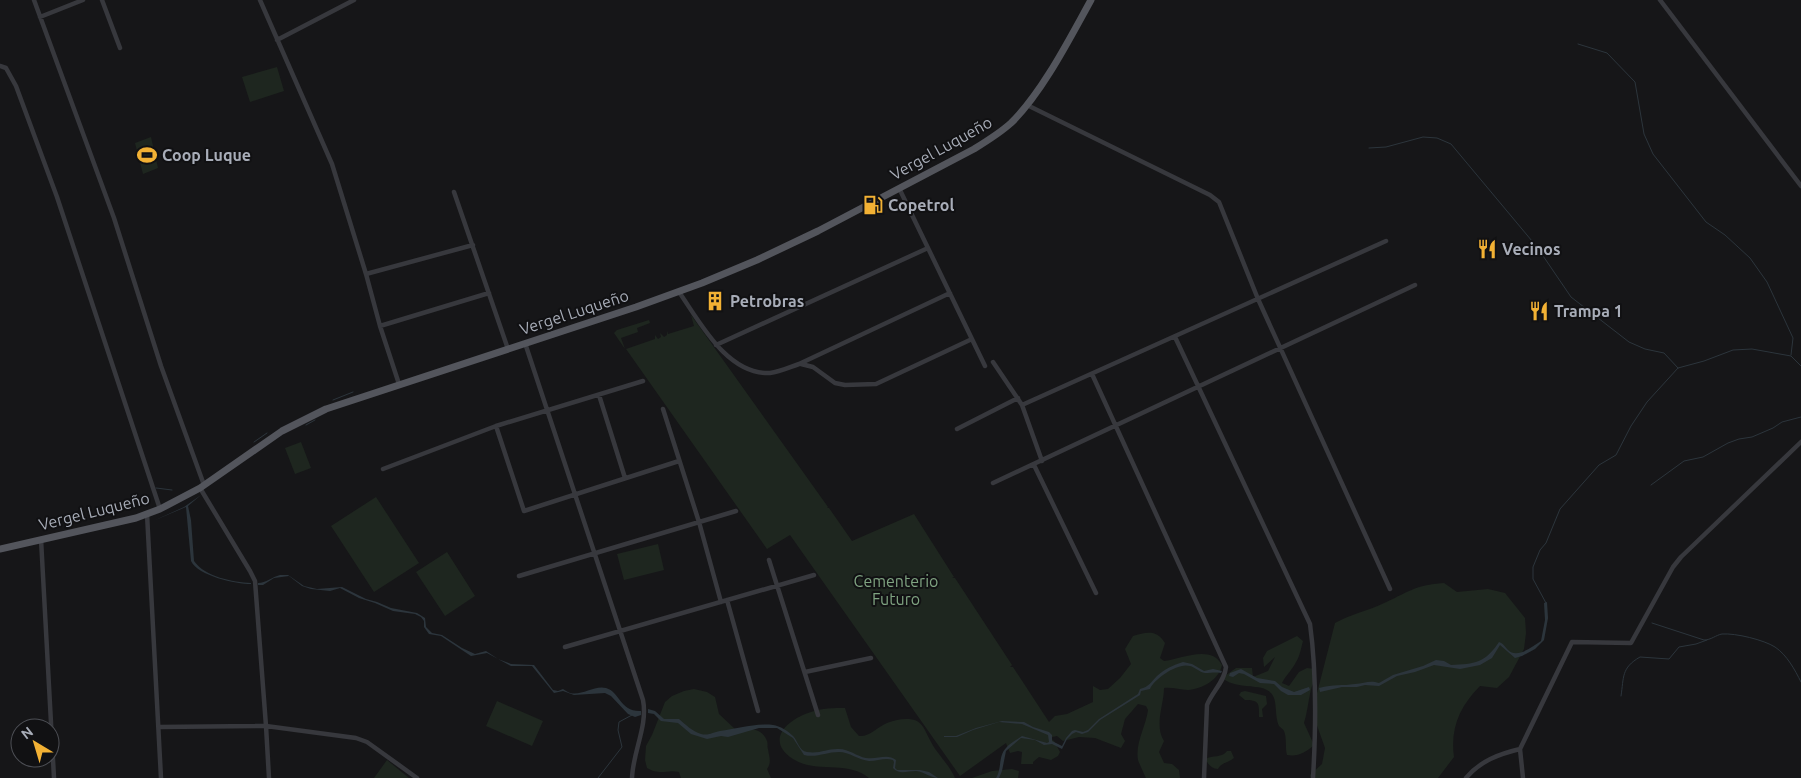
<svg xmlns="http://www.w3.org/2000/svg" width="1801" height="778" font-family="Ubuntu,sans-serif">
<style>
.green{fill:#1e261f}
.water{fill:#2c353c}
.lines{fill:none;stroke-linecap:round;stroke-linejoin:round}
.stream{stroke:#2c353c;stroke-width:1}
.minor{stroke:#37383d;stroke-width:4.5}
.primary{stroke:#53555c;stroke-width:7}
.labels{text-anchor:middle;stroke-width:4;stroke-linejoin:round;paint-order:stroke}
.street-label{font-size:16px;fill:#a8adb8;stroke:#111113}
.poi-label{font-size:16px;font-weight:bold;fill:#a8adb8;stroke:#111113;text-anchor:start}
.park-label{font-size:16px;fill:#7fa381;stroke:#111113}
</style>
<rect width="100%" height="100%" fill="#161618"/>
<path class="green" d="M277,67l7,24 -34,11 -8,-25z
M151,137l7,31 -15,6 -8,-31z
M691,315l137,192 -1,1h2l23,33 62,-27 40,63 -2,1h3l57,87 -2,2h3l36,55 6,-6 12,-2 26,-12v-16l7,4 8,-1 12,-11 11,-14 -6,-15 8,-13c13,-4 24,-7 32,7l-5,15 4,3c17,-2 47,-17 58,4 -3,15 -20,24 -34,25 -8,0 -16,-3 -24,-2 0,17 -10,37 0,53l-5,11 5,11 8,1 7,6 1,8h-34c-2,-4 -7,-15 -8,-18 -3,-17 8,-34 10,-50l-2,-4 -8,-2 -13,15 -4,15 4,7 -4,7 -26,-10 -16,-1 -16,4 -6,-5 -5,1 -1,-1 -2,1 5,4 6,11 -2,4 -7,4 -12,-3 -6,5v2h-12l1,-12 -4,-1 -8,2 -4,-10 -46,33 -170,-241 -23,14 -141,-200 29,-10v-4l3,4 3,-2 -1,-4 4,4 3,-2v-4l1,3 26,-8z
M649,320l1,3 -13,5 1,4 -17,6 4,11 -11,-16 3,-3z
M301,442l10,26 -16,6 -10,-26z
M376,497l43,66 -45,29 -43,-66z
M658,544l6,26 -40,10 -7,-26z
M447,552l28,44 -30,20 -29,-44z
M1444,583l13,9 31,-3 17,4 20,25 1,15 -2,16 -15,28 -12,11 -17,-2c-20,20 -30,42 -26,71l-16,21h-127l-1,-3 12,-11 3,-16 -11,-31 1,-16 20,-78c16,-9 32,-12 47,-19 25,-11 32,-19 62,-21z
M1297,636l6,5c-2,7 -3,15 -7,21 -3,7 -10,13 -14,21l7,3 10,-14 8,-4 8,1c1,10 -3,15 -5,25 -2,10 -3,19 -6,29l10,22c-8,7 -16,12 -27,10 -2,-7 0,-17 -3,-24 0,-1 -4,-4 -5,-5 -7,-16 4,-37 -24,-39 -12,-2 -23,-1 -33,-9l14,-10h16l1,9 15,-6 7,-14 -11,10 -1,-9 4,-7z
M694,689l13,3 8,5 4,17 16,15c12,-1 27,-2 32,12 1,2 0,6 1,8 1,8 4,13 -1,20l4,9h-90l-2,-6c-12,-3 -18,4 -32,-4l-2,-8 1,-14 6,-11 13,-33 7,-6 12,-5z
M1245,691l21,5 1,8 -5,5 1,8h-4c0,-13 1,-17 -14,-17l-6,-5 2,-3z
M497,701l46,20 -11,25 -46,-20z
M845,708l6,19 8,9c11,1 18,-9 28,-13 8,-3 21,-6 30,-2 7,4 9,12 13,19 6,13 19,24 25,38h-86c-21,-18 -52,-4 -76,-19 -29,-19 -5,-40 18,-47 11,-4 23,-4 34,-4z
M1227,751h4l3,7c-6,5 -12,4 -16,11 -6,0 -10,-5 -13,-10 8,-4 17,-1 22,-8z
M387,760l22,18h-35z
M1012,769l7,2 -1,7h-46l20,-7z"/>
<path class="water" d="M201,495l-13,11 3,14 3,41c11,16 39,21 57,22v1c-15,0 -53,-8 -60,-23l-5,-54 -33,14 31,-14z
M280,575h8l16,11 13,3 25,-2 24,12 11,3 14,6 26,5 8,5 1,9 6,6 10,2 20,13 13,6 11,-3 12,8 13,5 23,1 19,25 5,1 5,-2c2,1 4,3 7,4 12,3 24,-8 36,-5 14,4 14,24 35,23v4l-6,2 -7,-3 -17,-18 -6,-3 -31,2 -11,-4 -9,2 -22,-27h-21l-24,-13 -16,3 -30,-20 -12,-2 -5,-7v-6l-3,-4 -6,-3 -22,-3 -18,-8 -16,-5 -19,-10 -10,3 -19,-2 -9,-3 -13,-10 -15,2 -11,7h-5v-2c8,0 14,-6 22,-8z
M1547,602l1,16 -4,22 -9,9 -13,7 -7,2 -15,-13 -8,13 -12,7 -20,4 -26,-4 -19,7 -18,4 -18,10 -14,-1 -8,2h-15l-22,5 -1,-4c15,-4 23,-2 36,-4 10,-1 15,-4 24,-1l14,-8 30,-9 13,-6 8,1 7,4c24,-1 34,-2 48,-23 5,2 5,4 9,8 9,9 24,-3 33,-9l4,-21 -1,-17z
M1183,662l9,2 12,7 9,-2 9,2 -1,2c-6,-1 -10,0 -16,0 -6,-1 -10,-6 -15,-7 -12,-4 -36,13 -40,23l-9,2 -1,4 -40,25 -12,12 -6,2 -6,-2 -4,2 -5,5 -5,10 -10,-5 -8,1 -9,-5 -14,-2 -15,13 -4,20 -3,7h-3c6,-9 2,-22 10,-30 4,-5 11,-8 16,-12l25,7 2,-1 -1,-7 -26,-11 -23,-2 -26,8 -16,7h-13v-1h12l20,-8 26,-7 22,1 9,5 16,5 3,3v6l10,5 4,-8 6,-7 3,-1 8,2 5,-2 11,-11 39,-25 2,-5c9,-2 11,-7 17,-13 8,-7 16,-11 26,-14z
M1241,669l16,9 18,3 7,6 12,5 15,-5 1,3 -9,5h-13l-7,-4 -7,-7 -14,-1 -16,-9 -5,-1 -6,4 -4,-1 1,-3z
M648,709l7,2 9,8h15c7,6 13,12 22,15 8,2 12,-2 19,-3 16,-2 36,-8 53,-6 7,1 15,6 20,11 5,5 6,15 14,16 12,2 20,-3 30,-3 11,-1 19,7 29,9 11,2 21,-5 30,2l-1,8 2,2h23l9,2 9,6c-7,0 -13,-6 -22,-7 -9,0 -17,4 -23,-3l1,-6 -1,-2c-8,-3 -15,1 -24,1 -10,-1 -20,-9 -30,-9 -13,0 -22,6 -35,3l-11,-17 -16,-10h-18l-31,9 -7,-1 -14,3 -16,-5 -13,-11 -17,-2 -7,-7 -6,-1z"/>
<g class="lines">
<path class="stream" d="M1578,44l29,9 28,29 9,52 9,20 53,68 19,13 25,23 17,24 26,56 -2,17
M1369,148l17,-1 37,-10 14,1 14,6 86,103 34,50 58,45 16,7 19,4 14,15
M333,400l20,-8
M306,425l9,-5
M254,442l13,-9
M1651,485l33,-24 19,-4 25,-14 11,-4 13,-2 21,-9 9,-6 19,-5
M156,488l16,2
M1546,603l-13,-24v-12l7,-17 6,-7 14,-34 39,-44 17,-10 15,-29 16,-24 31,-34 26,-7 29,-11 19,-1 39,7 10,10
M1652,623l52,17c7,0 12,-5 18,-6 14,-1 42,6 53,13 12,8 20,23 26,35
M1621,696c3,-19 0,-28 19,-39l29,2 10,-12 17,-3 11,-4
M598,778l24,-31 -4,-17 1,-8 13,-7"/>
<path class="minor" d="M34,0l80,218 47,148 43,119
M102,0l18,48
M260,0l72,164 34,110 14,52 19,58
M1660,0l141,186
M40,17l43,-17
M277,40l77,-40
M0,66l6,2 10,18 41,111 103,312
M1027,105l183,90 9,7 39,97 132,290
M899,188l86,178
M454,192l54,157
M366,274l107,-29
M679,292c21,30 48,83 91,81 10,-1 20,-6 29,-9l151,-71
M380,326l109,-33
M1175,337l135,287c7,51 6,103 3,154
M525,343l118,357c5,26 -10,51 -11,78
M716,345l212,-97
M993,362l29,43 20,56
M801,364l12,3 22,16 10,2 31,-1 96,-45
M1092,374l134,293c-1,14 -14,25 -19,38l-3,73
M599,395l26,83
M1022,405l364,-164
M663,409l36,113 22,80
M496,426l28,85 155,-50
M957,429l61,-31
M1034,465l62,128
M383,469l113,-43 147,-45
M993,483l422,-198
M200,488l50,83 5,10 11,145 3,52
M147,514l14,264
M41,539l13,239
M769,560l49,155
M519,576l217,-65
M727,600l31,111
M565,647l249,-72
M805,672l66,-14
M159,727l107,-1 90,12 11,4 50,36
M1466,778c14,-17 33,-24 54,-29
M1523,778l-3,-29 52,-107 59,1 42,-76 8,-10 120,-115"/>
<path class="primary" d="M0,549l136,-31 24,-9 40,-21 82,-57 44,-22 310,-102 66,-24 55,-23 61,-29 156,-82c13,-8 26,-16 37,-26 31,-30 59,-85 80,-123"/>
</g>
<defs>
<symbol id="stadium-bare" viewBox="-9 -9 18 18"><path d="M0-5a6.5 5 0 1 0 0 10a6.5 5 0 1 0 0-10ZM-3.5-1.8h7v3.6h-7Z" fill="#f2b134" stroke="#111113" stroke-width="2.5" paint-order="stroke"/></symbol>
<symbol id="fuel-bare" viewBox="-9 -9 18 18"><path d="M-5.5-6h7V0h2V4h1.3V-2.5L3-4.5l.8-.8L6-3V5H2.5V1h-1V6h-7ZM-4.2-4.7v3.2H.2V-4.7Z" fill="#f2b134" stroke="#111113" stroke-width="2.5" paint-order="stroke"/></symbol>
<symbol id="restaurant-bare" viewBox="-9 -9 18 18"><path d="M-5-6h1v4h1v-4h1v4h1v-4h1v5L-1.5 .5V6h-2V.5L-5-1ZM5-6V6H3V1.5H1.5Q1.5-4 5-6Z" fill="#f2b134" stroke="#111113" stroke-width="2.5" paint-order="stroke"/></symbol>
<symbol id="building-bare" viewBox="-9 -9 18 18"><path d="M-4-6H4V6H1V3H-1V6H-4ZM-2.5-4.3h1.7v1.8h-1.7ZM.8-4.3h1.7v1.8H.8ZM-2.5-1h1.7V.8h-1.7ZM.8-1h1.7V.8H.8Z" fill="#f2b134" stroke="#111113" stroke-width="2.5" paint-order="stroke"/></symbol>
</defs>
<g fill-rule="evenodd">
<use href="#stadium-bare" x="133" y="141" width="28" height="28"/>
<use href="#fuel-bare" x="859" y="191" width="28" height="28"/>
<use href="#restaurant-bare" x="1473" y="235" width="28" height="28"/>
<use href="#building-bare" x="701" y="287" width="28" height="28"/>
<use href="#restaurant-bare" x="1525" y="297" width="28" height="28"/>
</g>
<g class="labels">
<g class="street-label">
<text transform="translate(941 148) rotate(-29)" y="6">Vergel Luqueño</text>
<text transform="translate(574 312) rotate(-18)" y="6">Vergel Luqueño</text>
<text transform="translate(94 511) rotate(-14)" y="6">Vergel Luqueño</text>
</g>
<g class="poi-label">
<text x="162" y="161">Coop Luque</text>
<text x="888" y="211">Copetrol</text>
<text x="1502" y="255">Vecinos</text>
<text x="730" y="307">Petrobras</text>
<text x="1554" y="317">Trampa 1</text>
</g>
<g class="park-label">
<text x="896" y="587">Cementerio<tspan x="896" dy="18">Futuro</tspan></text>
</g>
</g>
<g transform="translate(35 743) rotate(322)"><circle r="24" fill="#111113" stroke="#4d4f55"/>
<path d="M0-4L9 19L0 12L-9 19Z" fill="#f2b134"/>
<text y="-8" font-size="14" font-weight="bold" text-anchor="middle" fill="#a8adb8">N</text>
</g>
</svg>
